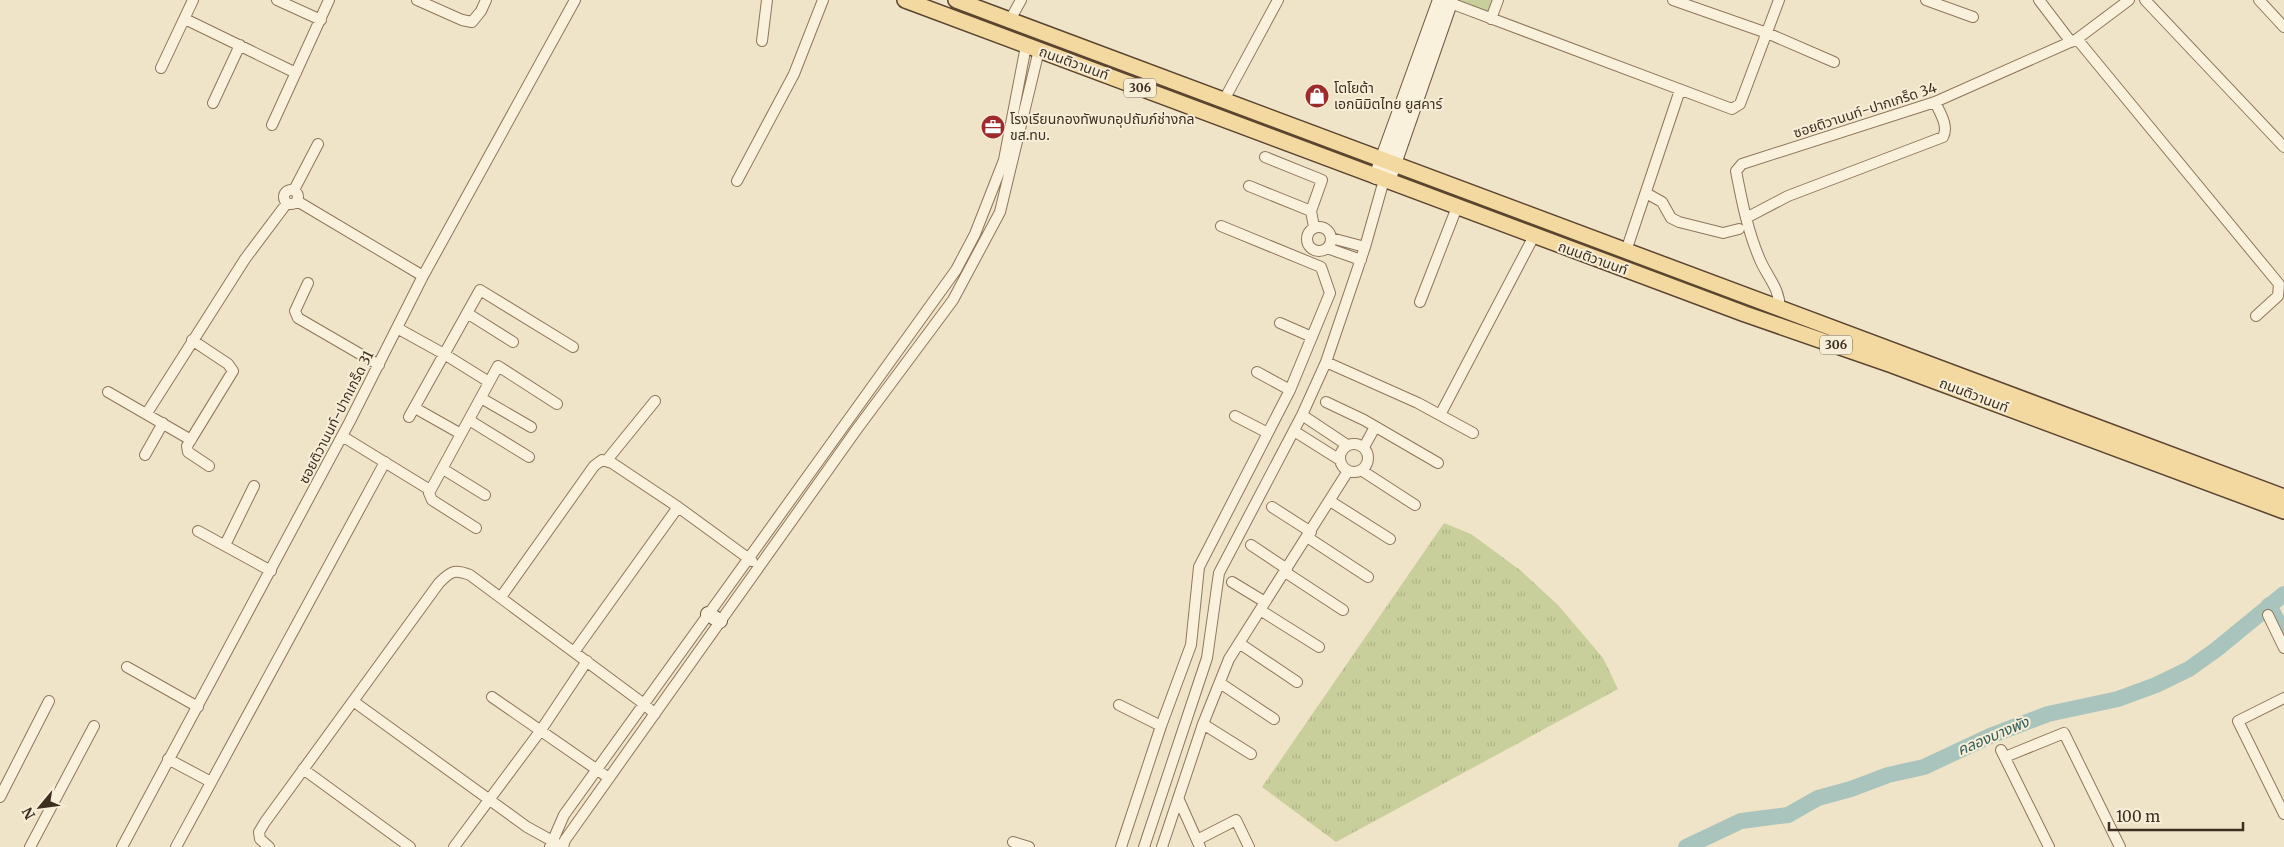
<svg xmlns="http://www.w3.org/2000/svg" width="2284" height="847" font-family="Merriweather,'Noto Sans Thai',serif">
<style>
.grass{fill:url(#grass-tufts)}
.green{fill:#c9cf9b}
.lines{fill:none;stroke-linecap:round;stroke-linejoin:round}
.river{stroke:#a9c4bc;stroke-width:16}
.street-casing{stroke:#8d765c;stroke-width:12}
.secondary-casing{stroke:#6f573f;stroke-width:16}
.primary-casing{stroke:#5b4430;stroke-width:18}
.street{stroke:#faf1dc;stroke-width:10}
.secondary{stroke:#faf1dc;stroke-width:14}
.primary{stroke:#f3d9a0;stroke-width:15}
.labels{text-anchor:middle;stroke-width:4;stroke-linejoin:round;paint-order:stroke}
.shield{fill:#f7eed8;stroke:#756857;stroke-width:1}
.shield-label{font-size:12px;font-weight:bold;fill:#3d2e20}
.street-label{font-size:14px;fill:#3d2e20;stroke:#f7eed8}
.poi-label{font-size:14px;fill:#3d2e20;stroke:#f7eed8;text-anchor:start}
.water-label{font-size:15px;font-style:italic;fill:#2f5d5a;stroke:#f7eed8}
</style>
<defs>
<pattern id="grass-tufts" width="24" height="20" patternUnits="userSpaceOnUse" patternTransform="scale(1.25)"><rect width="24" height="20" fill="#c9cf9b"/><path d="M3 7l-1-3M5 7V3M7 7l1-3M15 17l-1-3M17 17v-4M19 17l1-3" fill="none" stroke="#aeb285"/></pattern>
</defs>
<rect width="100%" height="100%" fill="#f0e4c8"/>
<path class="grass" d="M1444,523l27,11 49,36 38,35 45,53 15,31 -282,153 -74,-55z"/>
<path class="green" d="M1457,0h41l-7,19 -36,-15z"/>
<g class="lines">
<path class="river" d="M2269,605l15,29
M1686,847l55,-26 47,-6 30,-17 33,-9 37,-14 36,-8 66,-31 58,-22 70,-15 38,-14 33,-16 28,-20 67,-55"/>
<defs>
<path id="street" d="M277,0l44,20
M417,0l45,20 10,2 9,-11 5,-11
M1673,0l94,33 67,29
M1926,0l47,17
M2039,0l32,42
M2145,0l139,147
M2259,0l25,27
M1445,1l287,108 8,-5 39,-104
M185,19l111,54
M1491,19l7,-19
M1010,20l11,-20
M2077,39l202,245 -1,12 -22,20
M762,41l5,-41
M161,68l32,-68
M1224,100l54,-100
M213,103l27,-58
M272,125l57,-125
M1265,157l57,23 -11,31 3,16
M737,181l57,-107 29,-74
M1249,186l62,25
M284 197a7 7 0 1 1 14 0a7 7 0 1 1-14 0Z
M294,190l24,-46
M1646,193l16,9 9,16 8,4 44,11 16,-4
M297,201l126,75
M1746,218l42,-22 155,-59c6,-11 -3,-24 -8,-35
M1307 239a12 12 0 1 1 24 0a12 12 0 1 1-24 0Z
M1331,238l34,9
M1327,248l34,12
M1626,251l54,-161
M308,283l-13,28 3,7 81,47
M1420,302l37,-95
M1780,308c-1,-20 -11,-29 -19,-46 -13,-29 -19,-60 -25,-91l6,-7 193,-62 142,-63 52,-39
M467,313l46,29
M1280,323l32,14
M397,328l47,26 45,28
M192,340l36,24 5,7 -46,75 1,6 21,14
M1326,362l92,41 55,30
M1257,372l33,18
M108,392l83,48
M481,398l50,29
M1326,402l38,18 74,43
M415,408l46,26
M147,413l98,-154 42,-56
M1302,415l45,30
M1440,415l94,-179
M1235,416l33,17
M409,417l71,-127 93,57
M469,420l60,37
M1294,431l46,29
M342,436l88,54
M1340 458a14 14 0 1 1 28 0a14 14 0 1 1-28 0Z
M1364,447l11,-20
M145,455l18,-32
M607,460l48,-59
M443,469l42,26
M1361,470l54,35
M1330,501l60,38
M1272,507l39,25
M476,528l-44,-28 -3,-7 69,-127 59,38
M198,531l73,40
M1307,537l61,40
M225,545l29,-59
M1251,545l36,24
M1285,572l58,38
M1232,582l33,20
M501,597l93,-131 8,-6 10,3 66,44 74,54
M1260,610l59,37
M2268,615l16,33
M1239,643l58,39
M574,652l104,-145
M127,667l71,40
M1220,683l54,36
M492,697l117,81
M2284,698l-46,23 46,93
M353,701l174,126 29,16
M1119,705l42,21
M1203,724l48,30
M2001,750l48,97
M2005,757l59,-24 56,114
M168,759l43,23
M303,769l107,78
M0,797l49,-96
M1179,800l21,47
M1197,840l39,-20 13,27
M1013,842l16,5
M30,847l64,-121
M122,847l227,-424 74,-147 152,-276
M176,847l209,-385
M269,847l-9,-8 -1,-7 6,-10 174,-239c12,-12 15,-14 31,-8l174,129 11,10
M454,847l87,-117 46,-69
M550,847l14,-32 392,-545 19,-36 29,-74 22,-114
M563,847l2,-7 292,-411 96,-129 47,-88 39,-162
M1121,847l40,-121 30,-81 8,-78 91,-177 40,-97 -9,-26 -100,-41
M1144,847l63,-189 12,-85 83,-158 24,-53 39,-115 19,-67
M1162,847l41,-123 26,-65 119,-188"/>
<path id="secondary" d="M1376,177l64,-177
M1388,181l63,-181
M708,614l12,7"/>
<path id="primary" d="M905,0l840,314 147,51 392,146
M956,0l1328,497"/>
</defs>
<use href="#street" class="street-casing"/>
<use href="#secondary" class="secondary-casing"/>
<use href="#primary" class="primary-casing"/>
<use href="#street" class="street"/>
<use href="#secondary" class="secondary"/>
<use href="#primary" class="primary"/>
</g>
<defs>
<symbol id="shop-disc" viewBox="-11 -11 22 22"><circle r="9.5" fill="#9e2a2b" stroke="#f7eed8"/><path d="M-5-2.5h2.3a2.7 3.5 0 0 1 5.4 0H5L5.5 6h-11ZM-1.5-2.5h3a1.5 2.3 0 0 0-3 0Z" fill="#fff"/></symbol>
<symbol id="office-disc" viewBox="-11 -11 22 22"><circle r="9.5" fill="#9e2a2b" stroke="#f7eed8"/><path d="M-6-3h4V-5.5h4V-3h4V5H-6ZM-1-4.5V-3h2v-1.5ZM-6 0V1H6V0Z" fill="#fff"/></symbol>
</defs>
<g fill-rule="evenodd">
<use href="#shop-disc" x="1303" y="82" width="28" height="28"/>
<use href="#office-disc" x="979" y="113" width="28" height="28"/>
</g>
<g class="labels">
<g class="shield">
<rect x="1124" y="78.5" width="32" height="19" rx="4"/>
<rect x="1820" y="335.5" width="32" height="19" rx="4"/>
</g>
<g class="shield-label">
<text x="1140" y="92">306</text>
<text x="1836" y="349">306</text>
</g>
<g class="street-label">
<text transform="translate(1074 63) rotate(20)" y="5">ถนนติวานนท์</text>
<text transform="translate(1865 110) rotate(-18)" y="5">ซอยติวานนท์-ปากเกร็ด 34</text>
<text transform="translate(1593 258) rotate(20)" y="5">ถนนติวานนท์</text>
<text transform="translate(1974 395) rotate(21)" y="5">ถนนติวานนท์</text>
<text transform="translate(336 417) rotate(-63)" y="5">ซอยติวานนท์-ปากเกร็ด 31</text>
</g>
<g class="poi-label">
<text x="1334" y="93">โตโยต้า<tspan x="1334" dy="16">เอกนิมิตไทย ยูสคาร์</tspan></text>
<text x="1010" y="124">โรงเรียนกองทัพบกอุปถัมภ์ช่างกล<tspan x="1010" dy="16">ขส.ทบ.</tspan></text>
</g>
<g class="water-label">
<text transform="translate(1993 736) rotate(-23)" y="5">คลองบางพัง</text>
</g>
</g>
<g transform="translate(40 807) rotate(241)" stroke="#f7eed8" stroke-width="4" paint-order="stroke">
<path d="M0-4L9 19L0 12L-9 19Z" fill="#3d2e20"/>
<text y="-8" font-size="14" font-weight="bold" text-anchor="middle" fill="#3d2e20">N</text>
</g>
<path d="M2109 822v8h134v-8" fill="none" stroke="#3d2e20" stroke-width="2.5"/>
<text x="2116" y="822" font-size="15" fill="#3d2e20" stroke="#f7eed8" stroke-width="4" paint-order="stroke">100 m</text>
</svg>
